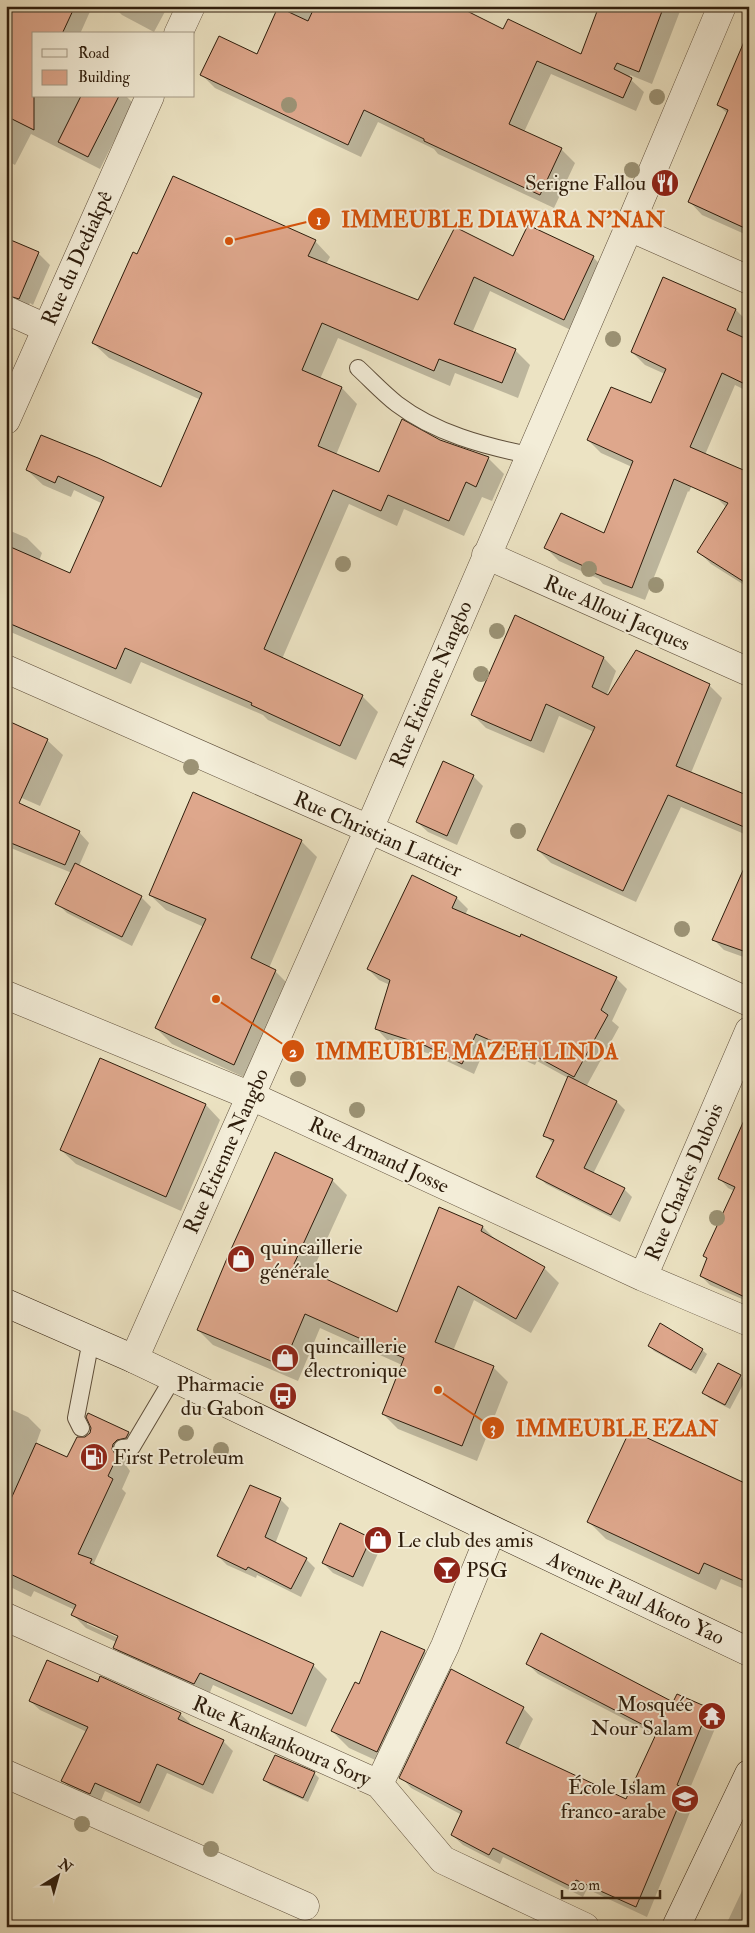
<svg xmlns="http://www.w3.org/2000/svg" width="755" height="1933" font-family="'IM FELL Double Pica',serif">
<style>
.shadow{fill:#0003;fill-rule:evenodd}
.building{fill:#dea78c;stroke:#2e1d0c}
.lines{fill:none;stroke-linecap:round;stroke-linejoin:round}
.lane-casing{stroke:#5e4e3a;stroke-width:18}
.street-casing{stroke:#5e4e3a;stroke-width:29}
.secondary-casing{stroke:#2e1d0c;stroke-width:29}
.lane{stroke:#f3edd8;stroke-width:16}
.street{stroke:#f3edd8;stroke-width:28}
.secondary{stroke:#f3edd8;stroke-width:28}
.tree{fill:#9b9274}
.labels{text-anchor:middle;stroke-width:4;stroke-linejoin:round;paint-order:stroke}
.poi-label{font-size:21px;fill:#2e1d0c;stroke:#f3edd8;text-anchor:start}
.street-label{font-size:21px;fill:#2e1d0c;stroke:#f3edd8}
.leader{fill:none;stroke:#d5530c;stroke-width:2}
.callout-dot{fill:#d5530c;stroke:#f3edd8;stroke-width:2}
.mark-label{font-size:15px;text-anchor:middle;font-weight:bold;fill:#fff}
.callout-label{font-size:22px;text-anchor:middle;font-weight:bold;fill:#d5530c;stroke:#f3edd8;stroke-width:4;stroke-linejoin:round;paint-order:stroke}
</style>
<rect width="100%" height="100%" fill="#ece3c3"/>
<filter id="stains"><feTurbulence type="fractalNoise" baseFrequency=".004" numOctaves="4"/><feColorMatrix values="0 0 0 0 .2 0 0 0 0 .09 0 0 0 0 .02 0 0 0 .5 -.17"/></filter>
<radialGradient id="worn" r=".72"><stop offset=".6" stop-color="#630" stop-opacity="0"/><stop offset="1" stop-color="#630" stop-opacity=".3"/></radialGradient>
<path class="shadow" d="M6,6l86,1 -12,27h-46v62h92l7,7 -33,66 -69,-35 -16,31 -9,-5z
M113,6h55l-14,26 -32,-17z
M280,6h174l50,24 78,26 19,-50h81l-30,78 -22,-9 -1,3 15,14 -8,19 -85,-37 -27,58 37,17 14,14 -21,45 -116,-54 -4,-5 -56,-27 -17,35 -146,-69 -13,-13 55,-20z
M749,51v185l-47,-21 -12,-13 38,-88 -10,-9z
M6,239l32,14 12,12 -17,40 -3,-2 -3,5 -21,5z
M315,241l15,16 -4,7 93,38 94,-45h80l15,16 -29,61 -89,-43 -18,42 43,17 15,15 -12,33 -63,-25 -5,13 -112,-48 -18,41 22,9 15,16 -21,51 43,19 60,-33 49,17 16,16 -12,27 -10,-4 -18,39 -60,-27 -7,17 -48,-22 -67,155 80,37 16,16 -22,48 -88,-40 -5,-5 -122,-53 -10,22 -125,-54v-101l21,9 15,15 -3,8 32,14 32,-71 -29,-14 -3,7 -28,-12 -16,-15 135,19 39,-89 -92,-42 -16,-15 45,-87z
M664,279l72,31 13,13 -7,16 7,3v50l-14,-7 -46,107 -1,-1 -43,109 -42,-16 -4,-5 -40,-18 -13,-13 59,-13 27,-68 -31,-14 -13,-13 64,-35 13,-31 -20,-9 -13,-13z
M6,331l7,7 -7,16z
M749,474v114l-38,-24 -12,-12 28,-44 -12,-12z
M604,658l12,13 -10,26 103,-12 13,13 -31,75 58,25v38l-68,-29 -45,95 -85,-39 -13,-13 56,-118 -35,-16 -15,37 -58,-25 -13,-13z
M47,740l16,15 -23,51 -34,-15z
M473,776l10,10 -26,59 -29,-13 -11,-10z
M6,798l73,34 10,11 -10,23 62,31 10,10 -19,39 -65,-33 -10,-10 15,-30 -66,-27z
M301,841l16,16 -48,111 6,3 16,16 -41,93 -78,-36 -16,-16 48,-101 -38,-17 -16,-15z
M749,894v65l-25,-9 -10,-10z
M457,898l11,11 -3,6 151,63 11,11 -15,32 7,6 -33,60 31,15 8,8 -32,64 31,15 8,8 -12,25 -74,-38 -8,-8 15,-33 -8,-7 23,-58 -31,-17 -2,4 -48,-21 -13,30 -38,-18 -49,-16 -11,-12 14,-43 -11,-5 -11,-11z
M101,1060l105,45 14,15 -39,91 -105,-47 -15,-14z
M749,1135v167l-39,-17 -9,-9 7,-17 -3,-3 29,-65 -6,-3 -8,-9z
M332,1180l15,15 -36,79 86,39 86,-86 15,15 46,26 15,15 -28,50 -57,-33 -21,51 40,16 15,15 -31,79 -79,-32 -15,-15 19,-49 -82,-37 -22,53 -85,-36 -15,-15z
M649,1346l53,4 5,4 -11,20 -42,-23z
M719,1364l21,12 5,5 -15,28 -21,-11 -5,-5z
M6,1407l22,10 13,13 -5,14 32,15 60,-26 14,14 -2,4 -10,2 -4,5 -1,6 5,7 -8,18 4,4 -32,70 5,6 214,96 14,14 -21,48 -93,-42 -5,12 -80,-36 -14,-14 2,-5 -30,-14 -13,-13 2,-5 -41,-19 -3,6 -25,-12zM87,1621l37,16 -1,3 -36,-16z
M749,1487v104l-28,-12 -5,11 -110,-51 -17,-17z
M280,1499l9,9 -14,36 31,15 9,9 -14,29 -44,-22 -1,3 -29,-13 -9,-9z
M370,1539l10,10 -17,38 -30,-14 -10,-10z
M424,1651l18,17 -47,101 -46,-21 -17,-17 27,-45z
M528,1664l146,40 34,5 11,10 -31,74 7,7 -48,117 -60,-28 -4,8 -80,-40 -3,7 -37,-19 -11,-10 10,-20 -51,-27 -10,-11 122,-69 10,11 -15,31 109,50 30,-64 -119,-62z
M98,1684l82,30 10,9 -1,2 34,16 10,10 -20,43 -46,-21 -18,39 -44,-21 -5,12 -27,-12 -10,-10 24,-49 -47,-22 -10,-9z
M6,1707l6,5 -6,14z
M314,1773l5,5 -11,24 -38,-17 -5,-5z
M749,1876v51h-24z"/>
<path class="building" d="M6,6h69l-13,28h-28v96l-28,-14z
M315,6h142l46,23 5,-10 73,35 18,-48h65l-25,66 -22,-9 -3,6 18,9 -9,20 -86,-37 -28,63 53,24 -22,47 -116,-54v-2l-60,-29 -16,35 -148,-70 19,-39 38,18 21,-47 30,14z
M749,30v200l-61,-28 40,-92 -11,-5z
M81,96h38l-31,61 -30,-15z
M173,176l143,64 -8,16 110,44 37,-73 58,29 15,-31 66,31 -30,64 -90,-43 -20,47 62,25 -14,34 -63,-24 -5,12 -112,-48 -20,47 40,17 -24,59 61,26 23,-53 38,21 49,17 -13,30 -10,-5 -17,39 -61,-26 -7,16 -48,-21 -69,159 99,46 -23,51 -89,-41 1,-2 -127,-55 -9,21 -110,-47v-77l64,28 34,-76 -46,-21 -3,7 -29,-13 15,-35 57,23 63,29 41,-94 -110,-50 41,-91 4,2z
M6,238l33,14 -20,47 -13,-4z
M663,277l73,32 -9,21 22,10v46l-27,-13 -32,74 58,25 1,-2v115l-52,-33 31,-49 -54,-24 -42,109 -43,-17 1,-2 -46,-21 17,-35 43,20 29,-72 -46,-21 24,-53 40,16 15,-34 -35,-17z
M515,615l89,42 -12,30 16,8 28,-45 74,34 -34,82 73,30v33l-81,-34 -45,96 -86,-41 58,-123 -49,-23 -15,37 -60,-26z
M6,720l42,19 -29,64 61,28 -15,34 -59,-24z
M443,761l31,14 -27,61 -31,-14z
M193,792l109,48 -51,118 25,12 -42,95 -79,-37 51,-109 -57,-24z
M749,857v96l-37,-13z
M75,863l67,33 -20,41 -67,-33z
M412,875l45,22 -5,11 68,29 1,-3 96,43 -16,33 7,5 -34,62 -48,-26 -2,4 -48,-21 -14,30 -38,-19 -49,-16 15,-49 -23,-11z
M100,1058l106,46 -40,93 -106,-47z
M568,1076l49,25 -33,67 41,20 -14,27 -75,-38 18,-37 -11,-4z
M749,1109v190l-49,-23 7,-18 -4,-2 32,-69 -17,-8z
M275,1152l58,27 -39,85 103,48 42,-105 44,19 -2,5 64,36 -29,52 -58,-33 -23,56 59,24 -32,80 -80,-32 22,-56 -99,-44 -22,52 -86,-36 31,-74z
M660,1323l43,26 -12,21 -43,-24z
M718,1363l23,12 -16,30 -23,-12z
M88,1413l41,19 -3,6 -9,2 -4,4 -1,5 5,8 -9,19 5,3 -35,75 14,5 -2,4 224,101 -22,50 -92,-41 -6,11 -81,-36 5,-12 -47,-21 5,-10 -70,-33v-62l30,-67 31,14 10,-20h8l5,-4 1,-5 -5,-11z
M630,1430l119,55v98l-45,-20 -5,11 -112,-52z
M250,1485l31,13 -16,39 42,21 -16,31 -43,-22 -2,3 -29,-14z
M340,1523l31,15 -18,39 -31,-14z
M381,1631l44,19 -48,102 -46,-21 24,-49 4,2z
M541,1633l132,69 4,-8 32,14 -32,77 9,3 -50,119 -60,-27 -4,7 -79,-39 -4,7 -38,-20 11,-24 -63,-33 52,-109 73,38 -18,36 120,56 31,-67 -131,-68z
M47,1660l51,22 2,-6 81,37 -3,6 46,21 -21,45 -46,-21 -17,39 -45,-20 -5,11 -29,-13 27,-54 -59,-26z
M275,1755l40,17 -12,26 -40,-18z"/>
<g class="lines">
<defs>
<path id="lane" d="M358,368c13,12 25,25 39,36 38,29 87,42 132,51
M81,1428l-5,-10 15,-78
M122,1448l10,-1 41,-69"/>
<path id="street" d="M178,34l13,-28
M629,227l120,53
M6,310l40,18
M6,420l144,-324
M486,555l263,117
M6,669l363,160 380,173
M6,995l245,101 392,181 106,45
M643,1277l106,-246
M134,1359l235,-530 260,-602 93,-221
M6,1617l373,167 64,76 142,67
M6,1774l299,132
M379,1784l66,-138 47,-116"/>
<path id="secondary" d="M6,1303l128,56 615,293
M676,1927l73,-153"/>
</defs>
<use href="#lane" class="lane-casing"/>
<use href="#street" class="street-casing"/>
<use href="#secondary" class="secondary-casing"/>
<use href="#lane" class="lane"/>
<use href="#street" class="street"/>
<use href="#secondary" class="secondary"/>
</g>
<g class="tree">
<circle cx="657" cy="97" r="8"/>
<circle cx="289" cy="105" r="8"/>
<circle cx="632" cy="170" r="8"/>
<circle cx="613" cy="339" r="8"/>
<circle cx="343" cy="564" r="8"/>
<circle cx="589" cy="569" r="8"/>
<circle cx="656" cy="585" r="8"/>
<circle cx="497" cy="631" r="8"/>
<circle cx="481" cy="674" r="8"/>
<circle cx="191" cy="767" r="8"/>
<circle cx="518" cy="831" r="8"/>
<circle cx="682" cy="929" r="8"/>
<circle cx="298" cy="1079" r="8"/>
<circle cx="357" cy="1110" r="8"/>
<circle cx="717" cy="1218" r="8"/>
<circle cx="186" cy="1433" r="8"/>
<circle cx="221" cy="1450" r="8"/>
<circle cx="82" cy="1824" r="8"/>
<circle cx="211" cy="1849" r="8"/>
</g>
<defs>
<symbol id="restaurant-disc" viewBox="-11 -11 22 22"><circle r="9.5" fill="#8f2418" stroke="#f3edd8"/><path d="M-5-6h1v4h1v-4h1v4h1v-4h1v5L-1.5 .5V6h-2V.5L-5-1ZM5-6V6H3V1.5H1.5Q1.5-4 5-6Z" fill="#fff"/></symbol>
<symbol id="shop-disc" viewBox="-11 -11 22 22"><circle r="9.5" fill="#8f2418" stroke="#f3edd8"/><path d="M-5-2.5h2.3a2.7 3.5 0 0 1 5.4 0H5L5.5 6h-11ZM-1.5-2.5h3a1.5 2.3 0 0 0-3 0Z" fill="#fff"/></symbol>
<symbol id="bus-disc" viewBox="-11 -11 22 22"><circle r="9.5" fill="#8f2418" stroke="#f3edd8"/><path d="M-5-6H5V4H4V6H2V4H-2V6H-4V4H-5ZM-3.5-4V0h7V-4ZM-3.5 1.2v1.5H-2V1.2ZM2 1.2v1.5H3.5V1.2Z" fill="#fff"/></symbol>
<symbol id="fuel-disc" viewBox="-11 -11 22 22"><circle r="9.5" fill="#8f2418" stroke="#f3edd8"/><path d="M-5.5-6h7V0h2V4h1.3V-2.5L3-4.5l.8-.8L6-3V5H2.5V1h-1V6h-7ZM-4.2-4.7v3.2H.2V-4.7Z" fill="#fff"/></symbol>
<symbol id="bar-disc" viewBox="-11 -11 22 22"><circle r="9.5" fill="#8f2418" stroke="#f3edd8"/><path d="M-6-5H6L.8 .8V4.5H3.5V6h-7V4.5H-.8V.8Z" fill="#fff"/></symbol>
<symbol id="temple-disc" viewBox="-11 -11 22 22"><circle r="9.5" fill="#8f2418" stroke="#f3edd8"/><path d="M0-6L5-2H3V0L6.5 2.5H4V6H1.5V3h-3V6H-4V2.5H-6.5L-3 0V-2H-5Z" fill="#fff"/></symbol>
<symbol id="school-disc" viewBox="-11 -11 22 22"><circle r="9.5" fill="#8f2418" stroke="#f3edd8"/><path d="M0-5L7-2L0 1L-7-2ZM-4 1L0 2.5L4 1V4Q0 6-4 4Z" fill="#fff"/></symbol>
</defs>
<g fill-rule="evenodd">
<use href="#restaurant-disc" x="649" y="167" width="32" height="32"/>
<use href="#shop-disc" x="225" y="1243" width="32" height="32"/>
<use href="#shop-disc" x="269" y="1342" width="32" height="32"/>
<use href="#bus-disc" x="267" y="1380" width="32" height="32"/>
<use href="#fuel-disc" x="78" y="1441" width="32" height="32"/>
<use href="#shop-disc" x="362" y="1524" width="32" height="32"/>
<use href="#bar-disc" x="431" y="1554" width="32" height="32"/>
<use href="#temple-disc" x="696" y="1700" width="32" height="32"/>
<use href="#school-disc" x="669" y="1783" width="32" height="32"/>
</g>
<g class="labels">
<g class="poi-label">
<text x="646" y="190" text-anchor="end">Serigne Fallou</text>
<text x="260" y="1254">quincaillerie<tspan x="260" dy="24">générale</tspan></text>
<text x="304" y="1353">quincaillerie<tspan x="304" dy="24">électronique</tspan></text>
<text x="264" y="1391" text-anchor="end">Pharmacie<tspan x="264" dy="24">du Gabon</tspan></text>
<text x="113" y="1464">First Petroleum</text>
<text x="397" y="1547">Le club des amis</text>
<text x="466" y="1577">PSG</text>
<text x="693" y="1711" text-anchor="end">Mosquée<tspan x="693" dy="24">Nour Salam</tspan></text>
<text x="666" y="1794" text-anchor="end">École Islam<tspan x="666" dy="24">franco-arabe</tspan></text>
</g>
<g class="street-label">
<text transform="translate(77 258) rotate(-66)" y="7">Rue du Dediakpê</text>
<text transform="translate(617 613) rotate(24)" y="7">Rue Alloui Jacques</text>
<text transform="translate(431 684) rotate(-67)" y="7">Rue Etienne Nangbo</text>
<text transform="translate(378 834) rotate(24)" y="7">Rue Christian Lattier</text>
<text transform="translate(226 1151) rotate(-66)" y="7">Rue Etienne Nangbo</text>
<text transform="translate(379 1155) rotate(25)" y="7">Rue Armand Josse</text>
<text transform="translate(684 1182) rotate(-67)" y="7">Rue Charles Dubois</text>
<text transform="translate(636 1598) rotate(25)" y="7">Avenue Paul Akoto Yao</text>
<text transform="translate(282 1741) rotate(24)" y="7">Rue Kankankoura Sory</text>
</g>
</g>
<path class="leader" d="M229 241L319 219M216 999L293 1051M438 1390L493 1428"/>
<g class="callout-dot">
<circle cx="229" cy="241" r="5"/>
<circle cx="216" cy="999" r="5"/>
<circle cx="438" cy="1390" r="5"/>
<circle cx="319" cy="219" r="12"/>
<circle cx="293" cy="1051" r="12"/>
<circle cx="493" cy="1428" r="12"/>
</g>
<g class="mark-label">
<text x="319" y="225">1</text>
<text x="293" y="1057">2</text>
<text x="493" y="1433">3</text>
</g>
<g class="callout-label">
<text x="503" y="227">IMMEUBLE DIAWARA N'NAN</text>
<text x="467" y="1059">IMMEUBLE MAZEH LINDA</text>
<text x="617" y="1436">IMMEUBLE EZAN</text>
</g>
<rect width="755" height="1933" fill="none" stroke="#ece3c3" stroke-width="25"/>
<rect x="8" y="8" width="740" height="1918" fill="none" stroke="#2e1d0c" stroke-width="2.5"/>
<rect x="12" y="12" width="730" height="1908" fill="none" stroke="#2e1d0c"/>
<rect x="32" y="32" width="162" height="65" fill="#f3edd8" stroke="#a49a86"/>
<rect x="42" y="49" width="25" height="8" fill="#f3edd8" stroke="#a49a86"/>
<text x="78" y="58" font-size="15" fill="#2e1d0c">Road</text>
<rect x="42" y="70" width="25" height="15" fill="#dea78c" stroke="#a49a86"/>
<text x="78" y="82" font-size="15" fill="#2e1d0c">Building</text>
<g transform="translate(58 1876) rotate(37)" stroke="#f3edd8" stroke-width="4" paint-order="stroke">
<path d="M0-4L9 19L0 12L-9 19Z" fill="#2e1d0c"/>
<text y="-8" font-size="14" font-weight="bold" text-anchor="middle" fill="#2e1d0c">N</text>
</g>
<path d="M562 1890v8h98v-8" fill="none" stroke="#2e1d0c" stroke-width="2.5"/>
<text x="570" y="1890" font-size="15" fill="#2e1d0c" stroke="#f3edd8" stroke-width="4" paint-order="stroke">20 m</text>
<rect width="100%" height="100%" filter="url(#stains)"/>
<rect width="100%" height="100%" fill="url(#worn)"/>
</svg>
